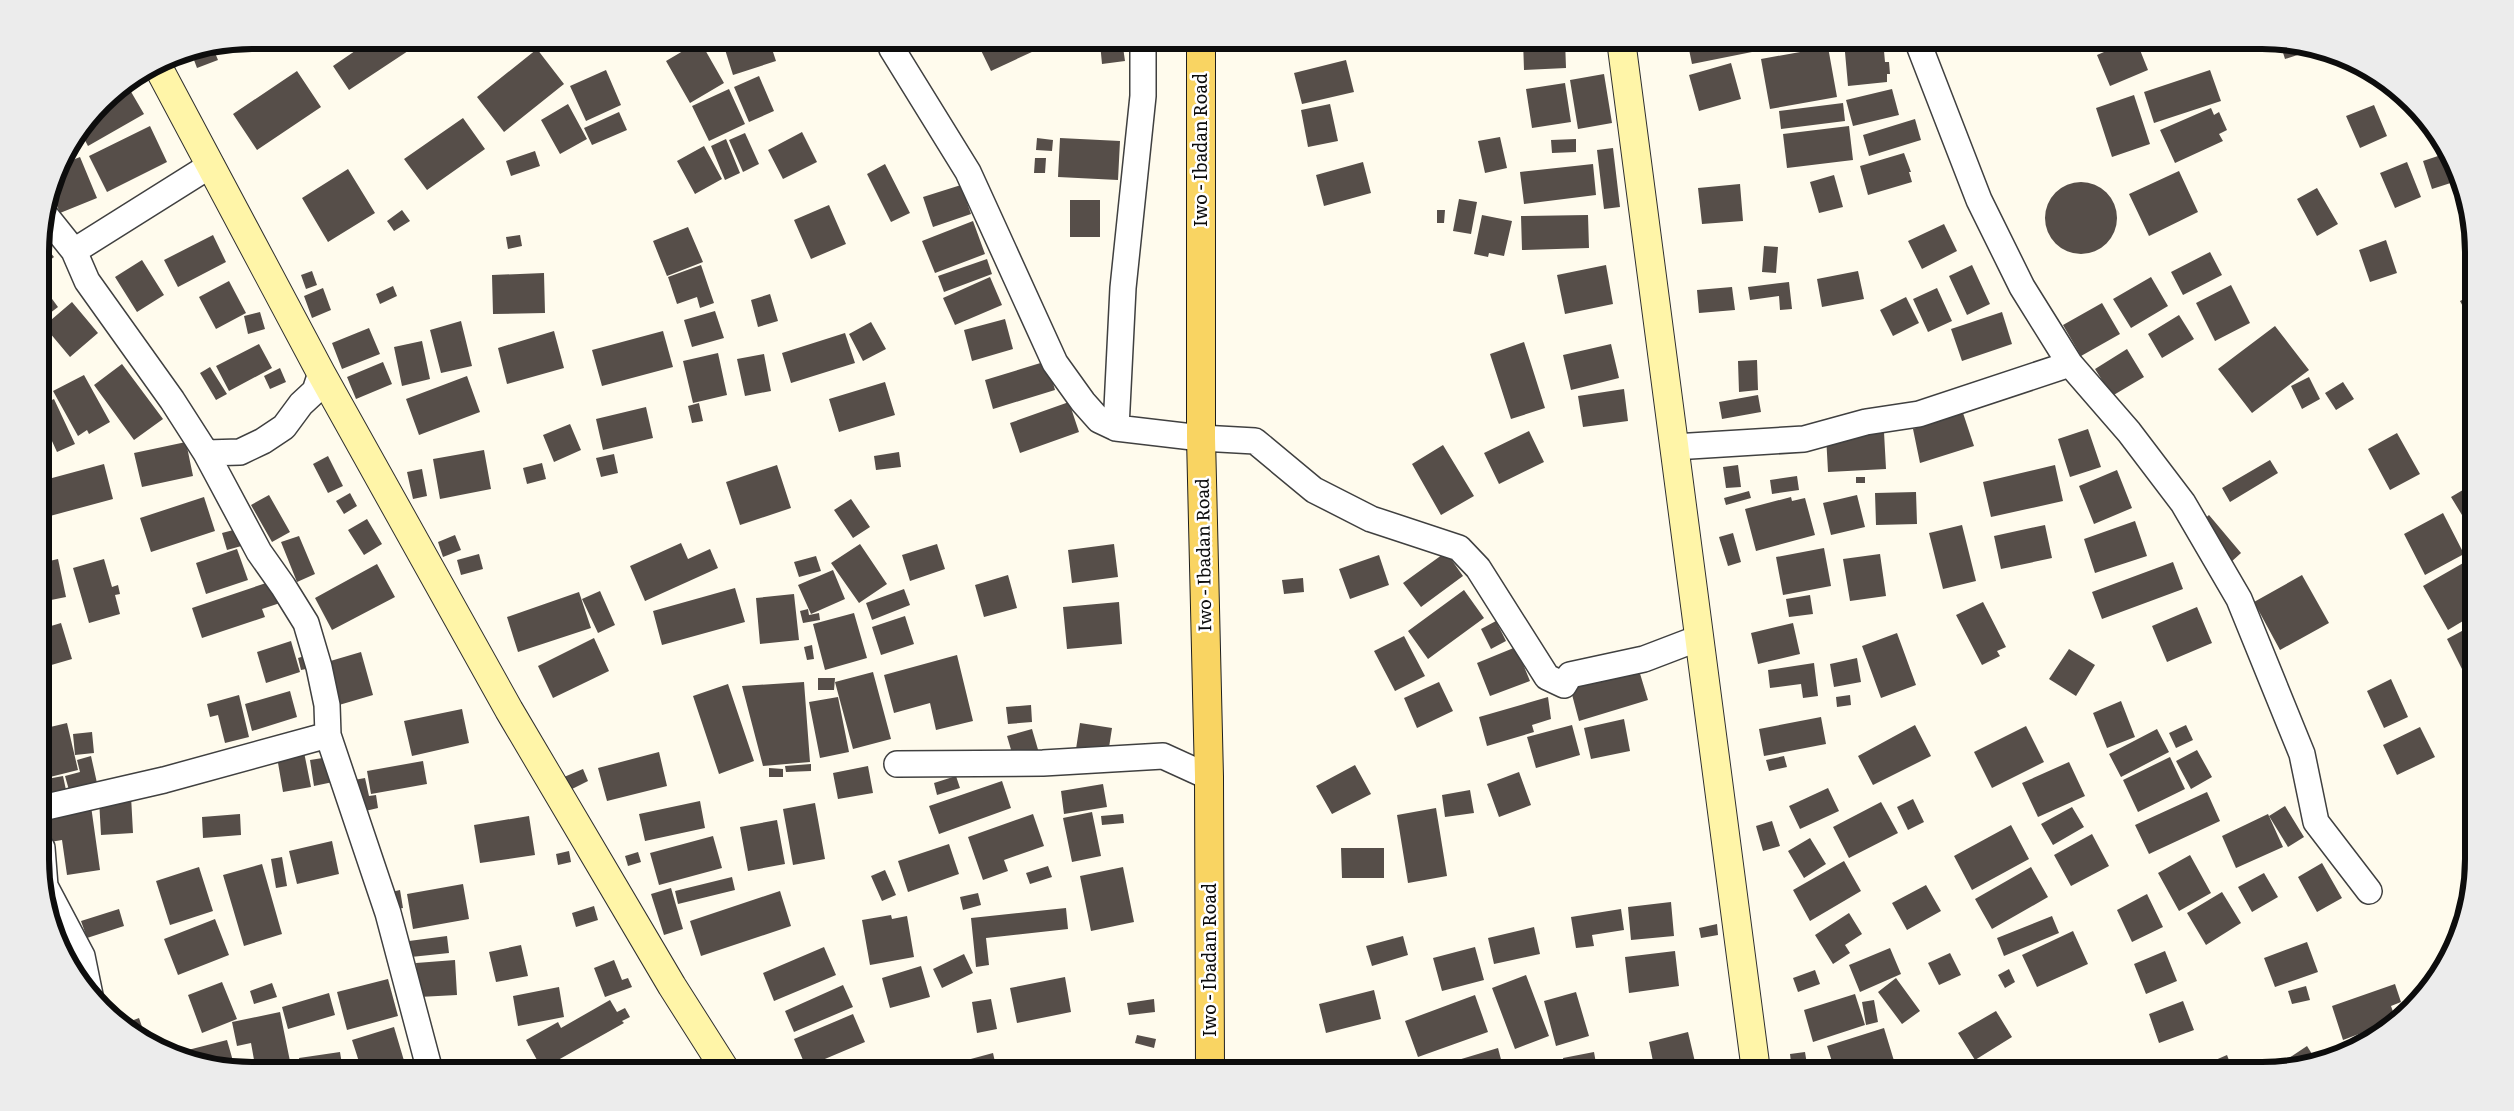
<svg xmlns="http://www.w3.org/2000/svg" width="2514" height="1111" font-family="Literata,serif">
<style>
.building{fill:#564e49}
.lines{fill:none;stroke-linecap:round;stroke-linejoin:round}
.street-casing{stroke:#404040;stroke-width:28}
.secondary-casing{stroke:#2f2f2f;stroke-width:30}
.primary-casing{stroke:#1e1e1e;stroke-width:30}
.street{stroke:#fff;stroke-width:25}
.secondary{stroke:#fff5a8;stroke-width:28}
.primary{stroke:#f9d462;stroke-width:28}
.labels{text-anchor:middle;stroke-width:5;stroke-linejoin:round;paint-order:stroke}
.street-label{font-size:18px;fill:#0d0d0d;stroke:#fff}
.rim{fill:none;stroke:#0d0d0d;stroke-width:6}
</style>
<rect width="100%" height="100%" fill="#fffbed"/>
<path class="building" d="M371,40h30l7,11 -59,39 -16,-24z
M722,40h47l7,21 -43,14z
M976,40h53l5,11 -43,20z
M1067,40h34l-30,11z
M1122,40l3,21 -23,3 -2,-21z
M1523,40h42l1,28 -42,2z
M1687,40h62l3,12 -60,12z
M1883,40l2,22h4l1,12h-3v8l-39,4 -4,-45z
M2132,40h4l12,30 -38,16 -13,-31z
M700,41l24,42 -34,20 -24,-42z
M2280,43l5,1 28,6 -28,9z
M1828,47l9,50 -67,12 -9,-50z
M213,48l5,12 -21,8 -6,-16z
M537,49l27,35 -60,48 -27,-35z
M1346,60l8,32 -52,12 -8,-31z
M1731,63l10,36 -42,12 -10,-36z
M606,70l15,35 -35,16 -16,-35z
M2210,70l11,31 -67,22 -10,-31z
M297,71l24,36 -64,43 -24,-36z
M1604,74l8,49 -34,6 -8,-49z
M759,76l15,35 -25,11 -15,-35z
M1565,83l6,39 -39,6 -6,-39z
M729,89l16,35 -36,17 -17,-35z
M1892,89l7,26 -46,11 -7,-26z
M130,90l14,24 -56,32 -7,-13 21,-27z
M2134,95l16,49 -38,13 -16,-49z
M1843,103l2,18 -64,8 -2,-18z
M568,104l19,35 -27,15 -19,-34z
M1330,104l8,37 -30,6 -7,-37z
M2374,105l13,31 -27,12 -14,-32z
M2211,108l3,7 5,-3 8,18 -8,4 4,7 -48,22 -15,-33z
M619,112l8,18 -35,15 -8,-17z
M463,118l22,31 -58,41 -23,-31z
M1915,119l6,21 -52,16 -6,-21z
M150,126l17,36 -60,30 -18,-36z
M1849,126l4,34 -66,8 -4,-34z
M802,132l15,30 -34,17 -15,-29z
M745,133l14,31 -16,8 -14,-32z
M1500,137l7,31 -22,5 -7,-32z
M1037,138l16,2 -1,11 -16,-1z
M1060,138l60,3 -2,39 -60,-3z
M726,139l14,34 -15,7 -14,-34z
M1576,139v13l-24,1 -1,-13z
M704,146l18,33 -27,15 -18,-33z
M1613,148l7,59 -16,2 -7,-59z
M535,151l5,15 -29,10 -5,-15z
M1904,153l7,19h-2l3,10 -44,13 -8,-29z
M2447,153l13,27 -28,9 -9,-28z
M80,157l17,41 -37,15 -8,-19 8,-29z
M1035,158h11l-1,15h-11z
M1363,162l8,31 -47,13 -8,-31z
M2407,162l14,35 -26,11 -15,-35z
M885,164l25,49 -19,9 -24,-48z
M1593,164l3,31 -72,9 -4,-32z
M348,169l27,44 -47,29 -26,-44z
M2179,171l19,41 -49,24 -20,-42z
M1834,175l9,32 -24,6 -9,-31z
M2045 218a36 36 0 1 1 72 0a36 36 0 1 1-72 0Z
M1740,184l3,37 -41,3 -4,-36z
M961,185l10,29 -38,13 -10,-30z
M2317,188l21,36 -21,12 -20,-37z
M1459,199l18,3 -6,32 -18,-3z
M1070,200h30v37h-30z
M829,205l17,39 -35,15 -17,-39z
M402,210l8,11 -16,10 -7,-10z
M1437,210h8l-1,13h-7z
M1482,215l30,6 -8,35 -15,-3 -1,4 -14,-3z
M1588,215l1,33 -67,2 -1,-34z
M973,221l12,33 -50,19 -13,-32z
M1944,224l13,27 -35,18 -14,-28z
M688,227l15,35 -36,14 -14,-35z
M213,235l13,27 -48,25 -14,-27z
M520,235l2,11 -14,3 -2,-12z
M40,240l14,17 -13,10v-4z
M2386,240l11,33 -27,9 -11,-32z
M1764,246l14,1 -2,26 -14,-1z
M2210,252l12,23 -39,20 -12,-23z
M987,259l5,15 -48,18 -6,-16z
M142,260l22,35 -27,17 -22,-35z
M701,265l13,38 -14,5 -3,-11 -20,7 -9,-27z
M1606,265l7,39 -48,10 -8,-39z
M1972,265l18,39 -23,11 -18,-39z
M312,271l5,14 -11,4 -5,-14z
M1858,271l6,28 -42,8 -5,-28z
M544,273l1,40 -52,1 -1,-39z
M990,277l12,28 -47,20 -12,-27z
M2151,277l17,29 -37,22 -18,-29z
M229,281l17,32 -30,16 -17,-32z
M1789,282l3,27 -12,1 -1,-14 -29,4 -2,-13z
M41,284l17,23 -17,13z
M2231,285l19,38 -35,18 -19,-38z
M393,286l4,10 -17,8 -4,-10z
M1732,287l3,23 -36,3 -2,-23z
M323,288l8,22 -19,8 -8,-22z
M1937,288l15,33 -24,11 -15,-33z
M770,294l8,27 -20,6 -7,-27z
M2472,295v16l-5,3 -7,-13z
M1906,297l13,26 -26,13 -13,-26z
M72,302l26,31 -28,24 -26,-31z
M2102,303l18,31 -39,22 -18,-31z
M715,311l9,27 -32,9 -8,-27z
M260,312l5,17 -17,5 -4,-18z
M2002,312l10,32 -50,17 -11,-32z
M2179,315l15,24 -32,19 -14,-24z
M1005,319l8,30 -41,12 -8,-31z
M461,321l11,45 -31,7 -11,-43z
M871,322l15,27 -23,12 -14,-27z
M2275,326l34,44 -57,43 -34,-44z
M369,328l11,26 -38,15 -10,-26z
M554,331l10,37 -57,16 -9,-36z
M663,331l10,36 -71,19 -10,-36z
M845,333l10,30 -64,20 -9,-30z
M422,341l8,38 -28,7 -8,-39z
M1524,342l21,66 -34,11 -21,-65z
M259,344l13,24 -43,23 -13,-25z
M1611,344l8,34 -48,12 -8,-35z
M2127,349l17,28 -32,19 -17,-27z
M718,353l9,42 -34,8 -10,-42z
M764,354l7,37 -26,5 -8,-37z
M1757,360l1,30 -19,2 -1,-31z
M1047,361l8,29 -62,19 -8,-29z
M383,362l9,22 -36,15 -9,-22z
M122,364l41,55 -29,21 -40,-55z
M210,367l17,27 -11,6 -16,-27z
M280,368l6,14 -16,7 -6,-13z
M84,375l26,47 -21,12 -2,-4 -9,6 -25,-45z
M467,376l13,36 -61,23 -13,-36z
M2309,377l11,22 -18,10 -11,-23z
M885,382l10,33 -56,17 -10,-33z
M2343,382l11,17 -18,11 -11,-17z
M1624,389l4,32 -45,6 -5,-31z
M1758,395l3,17 -39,7 -3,-17z
M54,399l21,45 -18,8 -16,-35v-12z
M1069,402l10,30 -59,21 -10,-30z
M699,403l4,18 -11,2 -4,-17z
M646,407l7,31 -50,12 -7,-31z
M1963,413l11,33 -54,17 -7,-34z
M41,423l7,16 -7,4z
M570,424l11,26 -27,12 -11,-27z
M2088,429l13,38 -31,10 -12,-38z
M1529,431l15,31 -45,22 -15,-31z
M1884,432l2,37 -58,3 -2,-37z
M2397,433l23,41 -30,16 -22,-41z
M186,442l7,34 -51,11 -8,-34z
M1443,445l31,51 -33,19 -29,-51z
M484,450l7,39 -51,10 -7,-40z
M899,452l2,15 -25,3 -2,-14z
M614,454l4,19 -17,4 -5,-19z
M328,456l15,30 -15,7 -15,-29z
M2270,460l8,13 -48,29 -8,-14z
M542,463l4,16 -19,5 -4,-16z
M104,464l9,35 -63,17 -9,-35z
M777,465l14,43 -51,17 -14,-43z
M1738,465l3,22 -15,1 -3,-21z
M2055,465l8,36 -72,16 -8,-35z
M422,469l5,27 -14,3 -6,-27z
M2117,470l15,38 -38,16 -15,-38z
M1797,476l2,14 -27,4 -2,-14z
M1856,477h9v6h-9z
M2473,484v25l-11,6 -11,-18z
M1749,491l2,7 -25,7 -2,-7z
M1916,492l1,32 -41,1 -1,-32z
M350,493l7,13 -13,8 -8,-13z
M269,495l21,37 -18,10 -21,-37z
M1857,495l8,32 -34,8 -8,-32z
M204,497l11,34 -64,21 -11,-34z
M1791,497l1,4 13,-3 10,37 -59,16 -11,-42z
M851,499l19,28 -17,11 -19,-28z
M2443,513l21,41 -39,21 -21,-41z
M2209,515l32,38 -11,10 -33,-38z
M367,519l15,25 -18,11 -16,-25z
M2135,521l12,35 -52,17 -11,-34z
M1962,525l14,56 -33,8 -14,-56z
M2045,525l7,33 -51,11 -7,-33z
M2473,527v19l-8,-14z
M241,528l4,17 -18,5 -5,-17z
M1733,533l8,29 -13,4 -9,-29z
M455,535l6,15 -18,7 -5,-15z
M299,536l16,38 -18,8 -16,-40z
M681,543l7,16 22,-10 8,19 -73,33 -15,-35z
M860,544l27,40 -28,19 -28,-40z
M937,544l8,25 -35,12 -8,-26z
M1114,544l4,33 -46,6 -4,-33z
M1824,548l7,38 -48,9 -7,-38z
M237,549l11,31 -42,14 -10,-31z
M1446,552l17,24 -42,31 -18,-24z
M479,554l4,15 -22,6 -4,-15z
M1880,554l6,42 -36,5 -7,-42z
M1379,555l10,30 -39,14 -11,-30z
M816,556l5,15 -22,6 -5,-15z
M58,559l8,38 -25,5v-39z
M104,559l8,28 6,-2 2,9 -5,1 5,19 -31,9 -16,-55z
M2173,562l10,27 -81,30 -10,-27z
M2465,562l8,15v38l-25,15 -25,-44z
M377,564l18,33 -63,33 -17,-32z
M833,570l12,29 -34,15 -13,-29z
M1008,575l9,33 -33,9 -9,-32z
M2302,575l27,48 -49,27 -26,-48z
M1303,578l1,14 -20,2 -2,-14z
M272,581l8,22 -18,6 3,8 -63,21 -10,-30z
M735,588l10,34 -83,23 -9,-34z
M904,589l6,16 -38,15 -6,-17z
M1464,590l20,28 -56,41 -20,-28z
M600,591l15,34 -17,8 -16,-34z
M579,592l12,36 -73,24 -11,-35z
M794,594l5,46 -39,4 -4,-46z
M1810,595l3,19 -24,3 -3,-18z
M1119,602l3,42 -55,5 -4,-42z
M1983,602l23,45 -9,4 3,5 -18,9 -26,-50z
M2197,607l15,36 -45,19 -15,-36z
M808,609l1,6 10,-2 1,7 -17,3 -3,-12z
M854,613l13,45 -42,12 -12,-46z
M905,616l9,28 -33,11 -9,-28z
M1496,621l10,20 -15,8 -10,-20z
M61,623l11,36 -31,9v-39z
M1793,623l7,31 -42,10 -7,-31z
M2473,625l1,59 -4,1 -23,-46z
M1897,633l19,52 -35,13 -19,-52z
M1404,636l21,40 -30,15 -21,-40z
M594,638l15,33 -56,27 -15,-32z
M291,641l9,31 -34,11 -9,-31z
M812,645l2,14 -7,1 -3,-13z
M1516,647l14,34 -40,15 -13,-33z
M2069,649l26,16 -19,31 -27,-17z
M361,652l12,43 -34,10 -12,-43z
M308,655l3,13 -10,2 -3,-12z
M957,655l16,66 -37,9 -6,-27 -36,10 -10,-38z
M1857,658l4,24 -27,5 -4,-23z
M1814,663l4,33 -15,2 -2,-14 -31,4 -2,-18z
M1638,667l10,33 -69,21 -9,-34z
M873,672l18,67 -38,10 -18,-67z
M818,678h17l-1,12h-16z
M2391,679l17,38 -24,11 -17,-37z
M804,682l6,80 -47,4 -21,-80z
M1439,682l14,29 -36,17 -13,-30z
M728,684l26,77 -35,13 -26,-78z
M290,691l7,26 -45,14 -7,-27z
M239,695l10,42 -24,6 -7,-28 -8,2 -3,-13z
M1850,695l1,10 -14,2 -1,-10z
M2474,695v24l-11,-19z
M838,697l11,55 -29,6 -11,-56z
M1548,697l3,22 -19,6 2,7 -47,14 -8,-29z
M2121,701l14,36 -28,11 -14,-35z
M1031,705l1,17 -24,2 -2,-17z
M462,709l7,34 -57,13 -8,-35z
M1821,717l5,27 -62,12 -5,-27z
M1624,719l6,32 -39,8 -7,-31z
M67,723l11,47 -36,9v-50z
M1080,723l32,5 -4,26 -32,-5z
M1572,725l8,30 -44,13 -9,-31z
M1915,725l16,31 -58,29 -15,-29z
M2186,725l7,15 -17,8 -7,-15z
M2026,726l18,36 -52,26 -18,-36z
M2420,727l15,30 -38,18 -14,-30z
M1032,729l7,24 -25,7 -7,-24z
M2157,729l12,23 -48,25 -12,-23z
M92,732l2,21 -19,2 -2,-21z
M2197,750l15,27 -21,12 -15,-28z
M304,752l7,35 -28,5 -6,-35z
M659,752l8,34 -60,15 -9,-33z
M91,756l6,27 -28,7 -4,-14 15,-4 -3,-12z
M1784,756l3,11 -18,4 -3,-11z
M329,757l4,25 -19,4 -4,-26z
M2170,757l15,32 -47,23 -15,-32z
M423,761l4,23 -56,10 -4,-23z
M2069,762l16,34 -47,21 -16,-34z
M811,764v7l-25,1 -1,-6z
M1355,765l16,29 -39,20 -16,-28z
M868,766l5,27 -35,6 -5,-26z
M769,768l14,1v8h-14z
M583,769l5,12 -18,9 -6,-13z
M1519,772l12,33 -32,12 -12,-33z
M63,776l3,14 -24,5v-15z
M956,776l4,12 -23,7 -3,-12z
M365,778l4,18 7,-1 2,13 -17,4 -7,-32z
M1002,781l9,27 -72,26 -10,-28z
M1103,784l4,23 -43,7 -3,-23z
M1828,788l11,23 -39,18 -11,-23z
M1470,790l4,23 -29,4 -3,-22z
M2207,792l13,29 -71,33 -14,-29z
M131,796l2,37 -32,2 -2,-36z
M1913,799l11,23 -16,8 -11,-23z
M700,801l5,27 -60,13 -6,-27z
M1881,802l17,31 -49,25 -16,-31z
M815,803l10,56 -32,6 -10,-56z
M91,806l9,64 -33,5 -5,-35 -18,3 -2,-29z
M2285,806l19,31 -16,10 -19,-31z
M2072,807l12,20 -31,18 -12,-21z
M1436,808l11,68 -39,7 -11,-68z
M1092,812l9,44 -29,6 -9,-44z
M240,814l1,21 -38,3 -1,-21z
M1033,814l11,32 -40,14 4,11 -25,9 -15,-43z
M1123,814l1,9 -22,2 -1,-9z
M2268,814l15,33 -47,21 -14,-32z
M529,816l6,39 -55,8 -6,-38z
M777,820l8,44 -37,7 -8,-44z
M1772,821l8,25 -17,5 -7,-25z
M2011,825l18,34 -57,31 -18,-34z
M2092,834l17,32 -38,20 -17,-31z
M713,836l9,32 -63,17 -9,-32z
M1810,838l16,26 -22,14 -16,-27z
M332,841l7,33 -42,10 -8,-33z
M949,844l10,30 -51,18 -10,-31z
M1341,848h43v30h-42z
M569,851l2,11 -13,3 -2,-11z
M638,852l3,10 -13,4 -3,-10z
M2190,855l21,38 -32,18 -21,-38z
M282,857l5,29 -11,2 -5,-29z
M1844,861l17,30 -51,30 -17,-31z
M2322,863l20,35 -25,14 -19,-35z
M262,864l20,70 -38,12 -21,-71z
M1048,866l4,11 -22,7 -4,-11z
M199,867l14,44 -43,14 -14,-44z
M1123,867l11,55 -43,9 -11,-55z
M2031,867l17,30 -56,32 -17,-30z
M885,870l11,25 -14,6 -11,-25z
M2264,873l14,24 -26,15 -14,-25z
M732,877l3,13 -57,14 -3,-13z
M463,884l6,35 -56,10 -6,-35z
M1926,885l15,26 -34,19 -15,-27z
M671,888l12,41 -19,6 -13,-41z
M400,890l3,18 -13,2 -3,-17z
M780,891l11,35 -90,30 -11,-35z
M2222,892l19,31 -35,22 -19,-32z
M978,893l3,12 -18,5 -3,-13z
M2147,894l16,33 -31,15 -15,-32z
M1671,902l3,34 -43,4 -3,-33z
M594,906l4,14 -22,7 -4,-14z
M1066,908l2,21 -82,9 3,27 -13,2 -5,-49z
M119,909l5,17 -37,12 -6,-17z
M1621,909l3,21 -32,5 2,11 -18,2 -5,-31z
M1849,913l13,21 -17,11 5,8 -17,11 -18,-29z
M891,915l1,4 15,-3 7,41 -44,8 -8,-45z
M2052,916l7,17 -55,23 -7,-18z
M215,919l14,36 -51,20 -14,-36z
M1717,924l1,11 -17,3 -2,-10z
M1534,927l6,27 -46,10 -6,-26z
M2073,931l15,33 -51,23 -15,-32z
M447,936l2,17 -38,4 -2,-16z
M1403,936l5,19 -36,11 -6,-20z
M2307,942l11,30 -43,15 -11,-29z
M521,945l7,31 -32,6 -7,-30z
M824,947l12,28 -62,26 -11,-28z
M1475,947l9,33 -42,11 -9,-33z
M1890,948l11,26 -41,18 -11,-27z
M1675,951l4,35 -50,7 -4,-36z
M2165,951l12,30 -31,13 -12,-30z
M1950,953l11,22 -22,10 -11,-22z
M964,954l9,19 -31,15 -9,-19z
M455,960l2,35 -38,2 -3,-34z
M614,960l8,20 6,-2 4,9 -27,10 -11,-29z
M921,966l9,31 -40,11 -8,-30z
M2009,969l6,13 -10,6 -7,-13z
M1815,970l5,14 -22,8 -5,-14z
M1526,975l23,61 -34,13 -23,-61z
M1065,977l6,35 -54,11 -7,-35z
M1896,978l24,33 -18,13 -24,-32z
M388,979l10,37 -51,14 -10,-38z
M222,982l15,37 -35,14 -14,-38z
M272,983l5,14 -23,7 -4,-13z
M2395,984l6,18 -10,4 5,14 -53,20 -11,-34z
M843,985l10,22 -59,25 -9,-21z
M2306,986l4,14 -18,4 -4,-13z
M559,987l5,30 -46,9 -5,-30z
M1374,990l7,29 -55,14 -7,-29z
M1576,992l13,44 -33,10 -12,-45z
M329,993l6,22 -47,14 -6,-22z
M1855,994l10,31 -52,17 -9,-32z
M1475,995l13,37 -70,25 -13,-36z
M991,999l6,30 -20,4 -5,-31z
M1154,999l1,13 -26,3 -2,-12z
M610,1000l7,12 8,-4 5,9 -8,4 2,2 -82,46 -16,-29 32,-18 3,6z
M1874,1000l4,22 -12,3 -4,-23z
M2183,1001l11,29 -35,13 -10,-29z
M1996,1011l16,26 -37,23 -17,-27z
M280,1012l12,59h-36l-5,-28 -14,3 -5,-24z
M853,1014l12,28 -59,25 -12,-28z
M139,1018l8,23 -23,-13 -1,-4z
M394,1027l11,37 -22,7h-21l-10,-31z
M1884,1028l11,36 -21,7h-39l-8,-25z
M1688,1032l7,30 -40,9 -6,-29z
M1137,1035l19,4 -2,9 -19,-5z
M227,1040l8,28 -49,-10 -2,-7z
M2307,1046l10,16 -38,8 -2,-4z
M1498,1048l6,23h-43l-3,-11z
M340,1052l3,19h-42l-2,-13z
M1594,1052l3,17 -32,2 -2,-13z
M1805,1052l3,19h-16l-2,-17z
M993,1053l4,18h-27l-3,-11z
M2227,1055l6,16h-43z"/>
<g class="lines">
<defs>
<path id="street" d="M889,40l3,9 76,123 87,191 28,39 16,18 17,8 85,10 54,3 59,49 57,29 88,29 19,20 69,109 17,8 6,-10 74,-16 55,-21
M1917,40l62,160 43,87 48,77 59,68 54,71 56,96 63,155 14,68 53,69
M46,216l28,35 137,-86
M74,251l13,30 85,119 34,53 53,99 24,34 23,37 13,44 8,38 1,30 60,178 42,158
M1116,428l7,-140 20,-192v-56
M1674,447l130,-8 62,-17 53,-8 151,-50
M206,453l34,-1 23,-11 21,-14 17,-23 14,-13 6,-18
M897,764l146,-1 120,-7 46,21
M42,808l122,-28 164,-45
M42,848l3,38 37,70 8,39"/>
<path id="secondary" d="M1621,40l135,1031
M157,65l164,308 188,337 163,276 54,85"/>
<path id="primary" d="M1201,40v398l8,339 1,294"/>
</defs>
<use href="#street" class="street-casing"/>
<use href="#secondary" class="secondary-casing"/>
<use href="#primary" class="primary-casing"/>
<use href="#street" class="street"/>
<use href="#secondary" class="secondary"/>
<use href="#primary" class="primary"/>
</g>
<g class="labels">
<g class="street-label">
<text transform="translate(1201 150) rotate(-90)" y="6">Iwo - Ibadan Road</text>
<text transform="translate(1204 555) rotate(-91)" y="6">Iwo - Ibadan Road</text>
<text transform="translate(1210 960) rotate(-90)" y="6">Iwo - Ibadan Road</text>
</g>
</g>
<path d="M0 0H2514V1111H0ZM252 49H2262A203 203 0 0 1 2465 252V859A203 203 0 0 1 2262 1062H252A203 203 0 0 1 49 859V252A203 203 0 0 1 252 49Z" fill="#ececec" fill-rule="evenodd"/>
<path class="rim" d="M252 49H2262A203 203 0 0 1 2465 252V859A203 203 0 0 1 2262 1062H252A203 203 0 0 1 49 859V252A203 203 0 0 1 252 49Z"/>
</svg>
